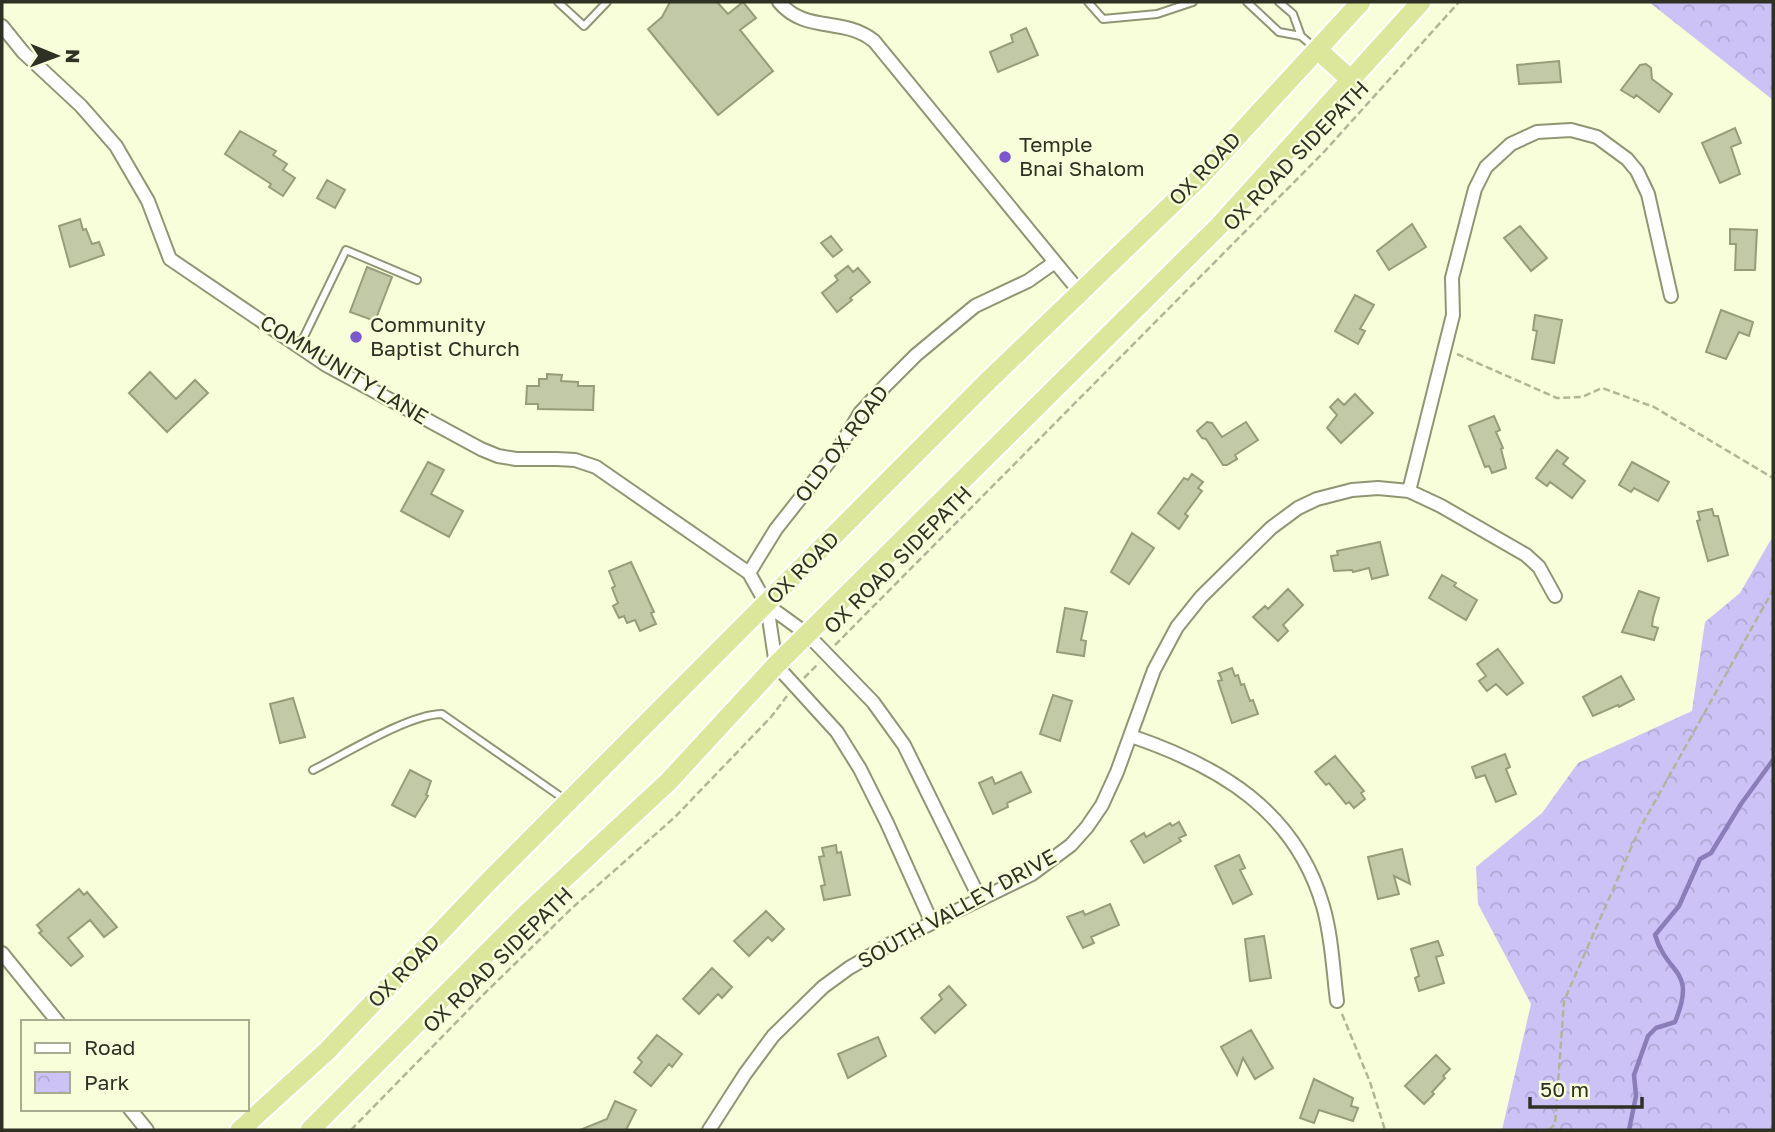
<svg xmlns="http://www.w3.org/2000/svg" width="1775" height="1132" font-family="'Golos Text',sans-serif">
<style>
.park{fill:url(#park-crowns)}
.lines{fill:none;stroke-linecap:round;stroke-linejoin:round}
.stream{stroke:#8b7db7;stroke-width:4.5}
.building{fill:#c2c9a6;stroke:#979c7b;stroke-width:2}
.service-casing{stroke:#909674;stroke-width:10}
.minor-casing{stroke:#909674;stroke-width:16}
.trunk-casing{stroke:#fff;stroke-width:23}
.path{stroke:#b1b699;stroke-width:2.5;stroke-dasharray:7 3.5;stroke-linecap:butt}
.service{stroke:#fff;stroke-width:6}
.minor{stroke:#fff;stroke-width:12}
.trunk{stroke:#dce79c;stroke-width:19}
.poi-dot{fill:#7e57d0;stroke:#f7fed9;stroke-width:2.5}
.labels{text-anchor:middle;stroke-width:5;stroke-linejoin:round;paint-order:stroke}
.poi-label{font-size:21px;fill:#2e3123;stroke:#f7fed9;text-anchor:start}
.street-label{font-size:21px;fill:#2e3123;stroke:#f7fed9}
</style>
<defs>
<pattern id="park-crowns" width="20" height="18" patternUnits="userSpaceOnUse" patternTransform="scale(1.75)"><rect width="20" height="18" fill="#cdc2f6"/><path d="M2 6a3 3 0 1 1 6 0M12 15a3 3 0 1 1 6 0" fill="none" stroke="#b0a7d3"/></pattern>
</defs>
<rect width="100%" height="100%" fill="#f7fed9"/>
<path class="park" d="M1649,2h124v98z
M1773,536v594h-271l29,-126 -53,-100 -2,-37 66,-54 36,-50 114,-52 13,-89 35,-29z"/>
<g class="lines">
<path class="stream" d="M1629,1130l7,-34 -2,-21 14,-39 8,-8 19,-6c22,-54 -7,-45 -20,-87l24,-29 21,-47 11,-6 30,-49 32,-44"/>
</g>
<path class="building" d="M670,2h47l11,12 15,-12 13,16 -16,12 33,41 -55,44 -70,-86 14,-12z
M1026,28l12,27 -40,17 -8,-20 23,-10 -2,-7z
M1559,61l2,21 -42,2 -2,-19z
M1646,64l5,4 1,11 20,15 -13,18 -23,-17 -2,3 -13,-8 19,-25z
M1735,128l6,15 -10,4 9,27 -20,9 -18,-40z
M240,131l36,20 -3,4 14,9 -4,6 12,8 -12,18 -14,-9 2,-3 -46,-30z
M327,180l18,10 -10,18 -18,-10z
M80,219l3,11 3,-1 6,15 7,-2 5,13 -34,12 -11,-41z
M1412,224l14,23 -37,23 -12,-19z
M1520,226l27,32 -16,13 -27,-33z
M1730,229l27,1 -2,40h-20l1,-26h-6z
M831,236l11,14 -9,7 -12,-14z
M848,266l5,6 5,-4 12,14 -20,16 2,2 -15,12 -15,-19 16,-13 -3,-4z
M367,267l25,10 -17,44 -25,-9z
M1355,295l19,10 -14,24 5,2 -7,13 -23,-13z
M1721,310l32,12 -4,14 -10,-4 -13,27 -20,-7z
M1535,315l27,5 -8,43 -22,-4 5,-28 -4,-1z
M150,372l26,27 19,-19 13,13 -41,39 -38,-39z
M547,374l15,1 -1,6 17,1v4h16l-1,24 -55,-1v-5h-12l1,-18h12v-7h8z
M1355,394l18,19 -32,30 -14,-15 10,-13 -7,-8 8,-8 6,6z
M1494,416l6,14 -4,2 7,16 -2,1 5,19 -14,5 -3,-7 -4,1 -16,-41z
M1207,422l5,1 10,14 24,-15 12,18 -23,15 2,4 -10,6h-4l-17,-26 -4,-1 -5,-7z
M1557,450l11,8 -5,6 22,17 -13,17 -22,-16 -3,4 -11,-8z
M428,462l16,8 -13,24 32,17 -14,26 -48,-26z
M1632,462l37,20 -11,19 -24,-13 -3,4 -12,-7z
M1192,474l11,8 -5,6 4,3 -17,23 3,2 -9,13 -21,-16 26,-35 4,2z
M1712,509l2,7h4l10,39 -20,6 -11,-40 3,-1 -2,-8z
M1132,533l22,15 -25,36 -18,-12z
M1380,542l8,33 -16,4 -3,-11 -16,4 -1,-2 -18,1 -3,-15 7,-1 -1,-4z
M631,562l23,50 -3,1 5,11 -16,7 -5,-11 -8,3 -3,-7 -5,2 -6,-12 5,-3 -6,-15 3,-2 -6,-15z
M1442,575l14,8 -2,3 23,14 -11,20 -37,-22z
M1288,589l15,16 -20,20 5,6 -10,10 -25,-24 12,-11 3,3z
M1639,591l20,7 -6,20 -1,8 6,2 -4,12 -32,-8z
M1065,608l22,4 -6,28 5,1 -2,15 -27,-4z
M1498,649l25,34 -16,12 -11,-11 -9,7 -8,-10 7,-5 -9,-12z
M1232,668l3,8 3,-1 3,10 3,-1 6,17 3,-1 5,14 -26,9 -14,-42 4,-1 -3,-7z
M1621,676l13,23 -15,8 -1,-2 -25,11 -10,-19z
M1053,695l19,6 -12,40 -20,-7z
M293,698l12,39 -25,6 -10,-39z
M1505,754l5,13 -4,2 10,25 -20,8 -11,-27 -9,3 -4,-11z
M1335,756l29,35 -3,2 4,6 -11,9 -5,-6 -3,2 -17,-21 -3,2 -11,-13z
M410,770l21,11 -5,14 2,1 -13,21 -23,-12z
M1021,772l10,20 -24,11 1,4 -15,7 -14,-31 13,-6 3,7z
M1179,822l7,13 -7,3 2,3 -37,22 -13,-22 13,-8 2,4 24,-14 2,3z
M836,845l1,8 4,-1 9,43 -26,5 -3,-14 4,-1 -6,-28 5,-1 -2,-8z
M1402,849l8,35 -16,-8 5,18 -21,5 -10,-42z
M1239,855l6,13 -5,2 12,24 -19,10 -18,-38z
M79,889l5,6 3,-3 30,35 -13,10 -14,-17 -22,18 15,18 -12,10 -32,-33 3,-2 -5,-6z
M1110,904l9,21 -28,12 3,6 -11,5 -16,-31 16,-6 2,4z
M766,911l18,18 -12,12 -4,-4 -19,19 -15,-15z
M1264,936l7,42 -21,3 -5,-42z
M1438,941l5,14 -7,2 8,26 -25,8 -4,-13 4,-2 -8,-27z
M712,968l20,19 -10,11 -4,-4 -19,20 -16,-15z
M949,986l17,19 -31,28 -14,-15 21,-19 -3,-4z
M1251,1030l22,38 -18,11 -12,-21 -6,17 -16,-28z
M657,1035l25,19 -10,13 -3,-3 -18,22 -17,-14 8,-10 -4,-4z
M878,1037l8,19 -38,22 -10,-24z
M1436,1055l14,14 -7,7 2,2 -13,14 2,2 -10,10 -19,-18z
M1314,1079l39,19 -2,8 7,2 -5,13 -34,-11 -5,13 -14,-5z
M615,1101l21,9 -10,20h-46l27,-11z"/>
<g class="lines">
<defs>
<path id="service" d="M558,2l26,24 23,-24
M1088,2l15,17 54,-5 36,-12
M1247,2l32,30 22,4
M1279,2l14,12 8,22 14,12
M299,347l47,-97 71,30
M313,770c32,-16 96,-56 129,-56l125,87"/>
<path id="minor" d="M779,2c27,32 64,14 95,39l181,221
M2,26l21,26 58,54 35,40 32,55 22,58 156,106 155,84 17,7 18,3h41l18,1 21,7 153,106 18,32 9,60 61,67 23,37 27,54 45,100
M1409,491l44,-176 -1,-37 23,-89 11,-22 25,-23 26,-12 34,-2 26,7 30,22 10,12 11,23 23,102
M749,573l27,-44 60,-76 24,-40 26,-28 30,-30 59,-49 53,-25 27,-19 24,29
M767,605l40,29 66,68 31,43 76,154
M1131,736c88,30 164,74 192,170 9,31 10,64 14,95
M2,953l56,69
M130,1109l17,21
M709,1130l36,-56 28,-38 50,-49 26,-19 50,-29 133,-65 39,-29 16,-18 15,-22 15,-33 37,-102 23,-43 24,-30 70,-69 27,-20 19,-9 35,-9 26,-2 31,3 32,15 85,49 13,12 16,29"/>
<path id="trunk" d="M1318,50l33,30
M240,1130l87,-79 163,-171 498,-499 210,-202 163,-177
M310,1130l214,-214 145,-135 107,-116 441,-437 204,-226"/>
</defs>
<use href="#service" class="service-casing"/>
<use href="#minor" class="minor-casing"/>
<use href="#trunk" class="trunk-casing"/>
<path class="path" d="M1457,354l100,44 25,-1 20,-9 52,19 119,71
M835,645l488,-492 136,-151
M804,678l15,-15
M1342,1014l28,68 15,48
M351,1130l133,-136 88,-86 103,-91 96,-100 16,-21
M1549,1130l6,-6 9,-123 75,-171 134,-240"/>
<use href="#service" class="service"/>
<use href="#minor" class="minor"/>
<use href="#trunk" class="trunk"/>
</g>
<g class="poi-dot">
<circle cx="1005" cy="157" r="7"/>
<circle cx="356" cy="337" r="7"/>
</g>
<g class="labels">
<g class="poi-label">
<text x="1019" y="152">Temple<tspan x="1019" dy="24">Bnai Shalom</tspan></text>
<text x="370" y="332">Community<tspan x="370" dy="24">Baptist Church</tspan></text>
</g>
<g class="street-label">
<text transform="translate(1296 156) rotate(-46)" y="7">OX ROAD SIDEPATH</text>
<text transform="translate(1205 169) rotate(-46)" y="7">OX ROAD</text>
<text transform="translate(344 370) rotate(31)" y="7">COMMUNITY LANE</text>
<text transform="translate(842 444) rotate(-53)" y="7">OLD OX ROAD</text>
<text transform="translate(898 560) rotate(-45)" y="7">OX ROAD SIDEPATH</text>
<text transform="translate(803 568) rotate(-45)" y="7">OX ROAD</text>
<text transform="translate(957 909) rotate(-29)" y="7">SOUTH VALLEY DRIVE</text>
<text transform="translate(498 960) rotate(-44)" y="7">OX ROAD SIDEPATH</text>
<text transform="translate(404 971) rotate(-46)" y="7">OX ROAD</text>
</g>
</g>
<rect width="1775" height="1132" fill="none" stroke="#2e3123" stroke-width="7"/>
<rect x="21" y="1020" width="228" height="91" fill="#f7fed9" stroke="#a7ac90" stroke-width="2"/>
<rect x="35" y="1043" width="35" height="10" fill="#ffffff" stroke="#a7ac90" stroke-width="2"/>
<text x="84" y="1055" font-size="21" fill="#2e3123">Road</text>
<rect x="35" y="1072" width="35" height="21" fill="url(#park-crowns)" stroke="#a7ac90" stroke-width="2"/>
<text x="84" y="1090" font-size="21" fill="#2e3123">Park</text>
<g transform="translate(56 56) rotate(91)" stroke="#f7fed9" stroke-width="5" paint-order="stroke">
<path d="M0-5L12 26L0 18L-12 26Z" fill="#2e3123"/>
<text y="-10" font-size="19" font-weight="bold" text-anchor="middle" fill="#2e3123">N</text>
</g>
<path d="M1530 1097v10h112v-10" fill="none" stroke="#2e3123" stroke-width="3.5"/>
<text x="1540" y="1097" font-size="21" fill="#2e3123" stroke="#f7fed9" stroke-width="5" paint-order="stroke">50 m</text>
</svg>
